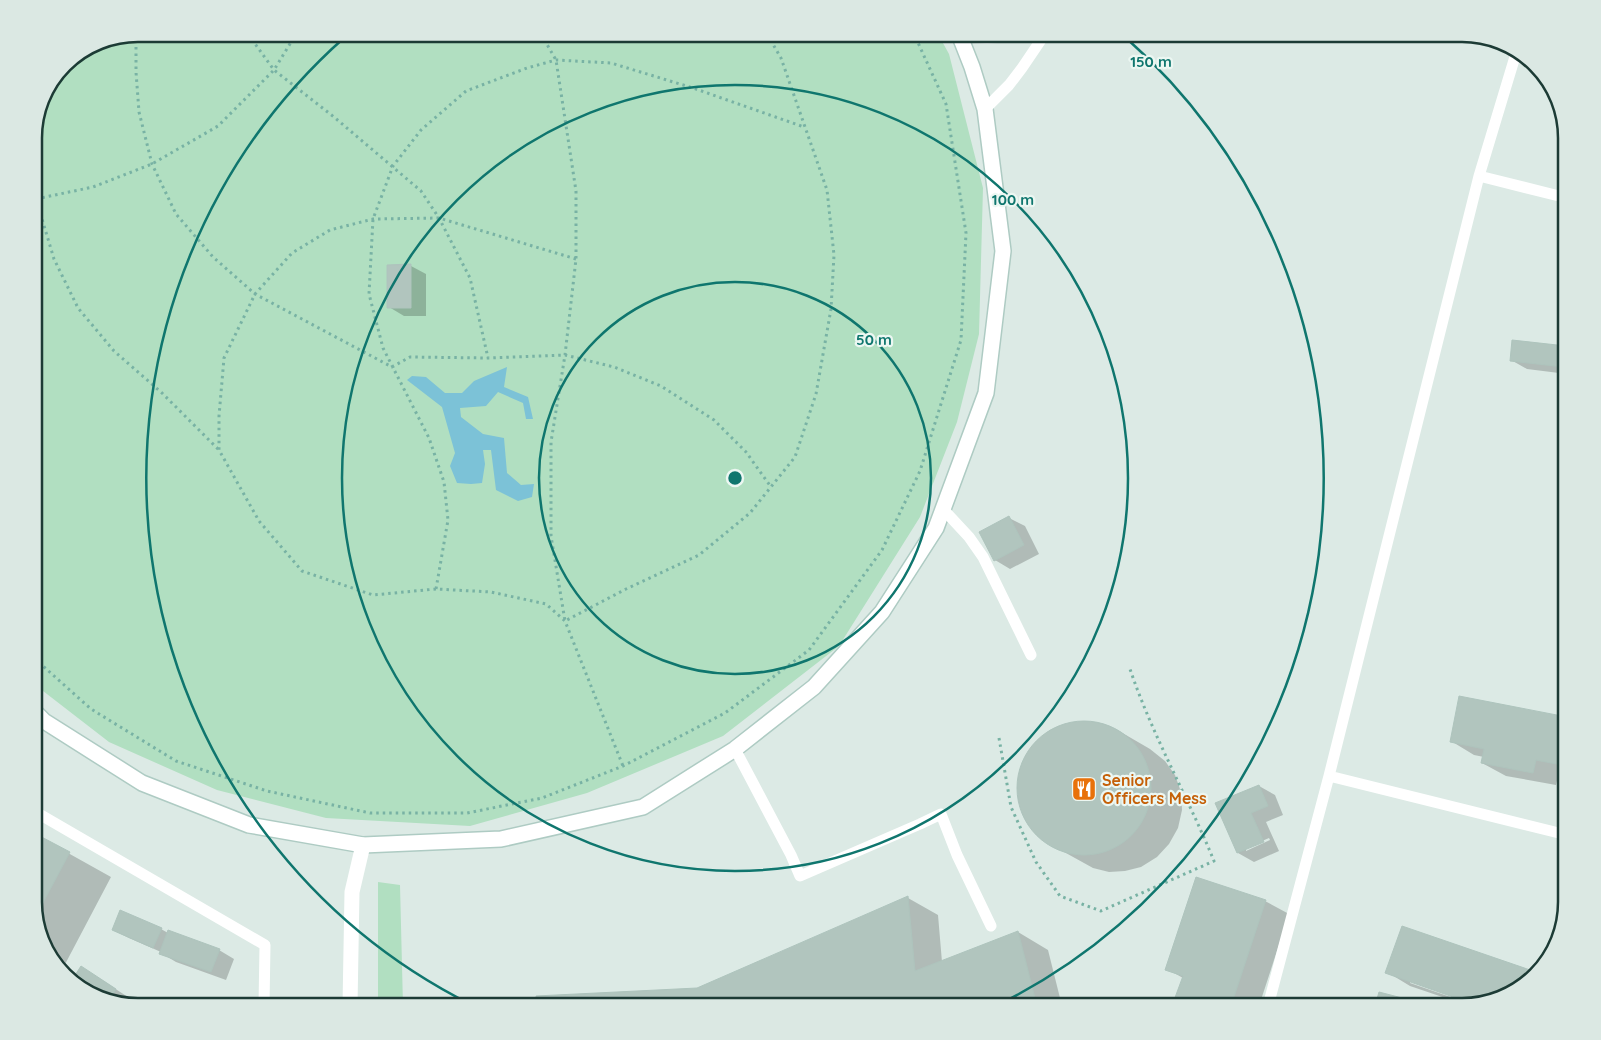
<svg xmlns="http://www.w3.org/2000/svg" width="1601" height="1040" font-family="Quicksand,sans-serif">
<style>
.green{fill:#b1dfc1}
.water{fill:#7cc2d7}
.shadow{fill:#0003;fill-rule:evenodd}
.building{fill:#b1c5be;stroke:#aec4bd}
.lines{fill:none;stroke-linecap:round;stroke-linejoin:round}
.secondary-casing{stroke:#aecbc3;stroke-width:18}
.path{stroke:#78b2a4;stroke-width:3;stroke-dasharray:2.5 4;stroke-linecap:butt}
.lane{stroke:#fff;stroke-width:11}
.street{stroke:#fff;stroke-width:15}
.secondary{stroke:#fff;stroke-width:15}
.ring{fill:none;stroke:#0f766e;stroke-width:2.5}
.labels{text-anchor:middle;stroke-width:4.5;stroke-linejoin:round;paint-order:stroke}
.food-label{font-size:16px;font-weight:bold;fill:#c56008;stroke:#ecf7f2;text-anchor:start}
.rim{fill:none;stroke:#1c3b35;stroke-width:2.5}
.centre{fill:#0f766e;stroke:#ecf7f2;stroke-width:2.5}
.ring-label{font-size:15px;text-anchor:middle;font-weight:bold;fill:#0f766e;stroke:#ecf7f2;stroke-width:4.5;stroke-linejoin:round;paint-order:stroke}
</style>
<rect width="100%" height="100%" fill="#dceae5"/>
<path class="green" d="M138,34h800l11,20 34,134 -4,146 -22,88 -37,95 -81,129 -116,90 -136,57 -117,33 -144,-8 -109,-28 -108,-48 -75,-58v-553l8,-33 22,-34 34,-22z
M378,882l22,3 3,121h-25z"/>
<path class="water" d="M507,367l-3,20 24,10 5,22h-7l-3,-16 -25,-11 -12,14 -26,2 1,9 22,17 21,4 3,35 14,12 13,-1 -2,13 -14,4 -22,-11 -5,-40h-8l2,14 -3,19 -11,1 -14,-1 -7,-17 5,-13 -13,-46 -35,-27 5,-4 14,1 19,16h17l12,-12z"/>
<path class="shadow" d="M411,266l15,8v42h-22l-15,-9z
M1566,347l1,1v26l-40,-5 -16,-9z
M1009,518l16,8 14,28 -29,15 -15,-9z
M1460,697l107,21v56l-8,-2 -3,13 -50,-9 -24,-13 2,-6 -10,-2 -23,-14z
M1085,721l18,3 16,7 31,18 15,12 10,14 6,17 1,18 -4,18 -9,16 -12,13 -16,10 -16,4 -16,1 -16,-4 -47,-26 -12,-11 -9,-13 -6,-16 -1,-16 2,-17 7,-15 10,-13 13,-11 17,-6z
M1259,786l16,9 8,20 -17,7 13,29 -25,11 -16,-9zM1269,838l1,2 -24,11v-3z
M34,834l77,43 -49,93 -14,-16 -14,-45z
M908,898l30,17 4,47 76,-30 30,18 14,56h-524l-1,-8 160,-9z
M1265,901l24,13 -30,92h-78l-6,-3 8,-25 -16,-9z
M1402,927l133,46 -20,19 -40,11 -65,-23v3l61,21 -5,1 -56,-19 -23,-14z
M161,929l7,4 51,17 15,9 -8,21 -50,-18 -15,-9v-1l-32,-14 -16,-8z
M97,977l34,22 -1,2 11,5 -61,-17z
M1380,993l49,13h-52z"/>
<path class="building" d="M411,264v44h-24v-43z
M1512,340l54,6 -2,21 -54,-6z
M1009,516l15,29 -30,16 -15,-29z
M1459,696l108,21v49l-31,-6 -3,13 -52,-10 3,-14 -34,-7z
M1017 788a67 67 0 1 1 134 0a67 67 0 1 1-134 0Z
M1259,785l9,21 -17,7 13,29 -27,11 -22,-50z
M34,833l36,19 -34,64 -2,-7z
M1196,877l70,23 -35,106h-48l-10,-3 10,-27 -18,-6z
M908,896l7,75 103,-40 19,75h-500l-1,-10 161,-8z
M120,910l42,18 -9,20 -41,-18z
M1402,926l134,46 -21,20 -42,12 -88,-31z
M168,930l52,19 -9,23 -52,-18z
M81,966l35,23 -5,9 -31,-9 -8,-9z
M1379,992l54,14h-58z
M120,995l24,11h-6l-20,-6z"/>
<g class="lines">
<defs>
<path id="secondary" d="M34,711l10,10 98,62 107,42 114,20 138,-6 142,-32 92,-58 79,-62 68,-75 54,-84 50,-135 17,-142 -18,-142 -13,-42 -13,-33"/>
</defs>
<use href="#secondary" class="secondary-casing"/>
<path class="path" d="M136,34v38l3,40 13,52 24,50 37,43 42,37 137,73 18,-10 78,1 77,-3 49,12 47,19 53,34 32,32 25,35
M248,34l26,36 60,47 87,74 18,27 31,60 18,80
M541,34l15,26 20,131v68l-11,96 -14,87v94l14,85 61,-32 73,-34 51,-42 45,-56 21,-63 15,-85 3,-54 -7,-65 -46,-132 -14,-24
M36,123v76l18,60 24,49 36,43 48,42 57,57
M36,199l57,-12 59,-23 66,-38 56,-56 22,-36
M576,259l-137,-41 -66,1 -43,11 -38,23 -37,41 -31,64 -5,58v34l40,71 43,50 71,24 63,-6 55,3 55,12 19,17 58,145
M436,589l12,-69 -4,-38 -15,-44 -46,-90 -14,-54 4,-75 20,-53 28,-36 45,-39 61,-23 29,-8 55,3 82,25 111,39
M34,658l57,51 85,52 91,30 103,22h97l75,-15 81,-32 102,-53 84,-63 73,-100 38,-79 41,-131 5,-107 -20,-129 -32,-70
M999,738l12,69 25,55 24,34 41,15 113,-50c-27,-66 -63,-128 -85,-195"/>
<path class="lane" d="M960,34l1,3 26,1 57,-3
M985,109l24,-24 13,-17 23,-34
M1479,176l88,22
M943,509l26,28 14,20 48,98
M735,749l56,106 9,21 120,-52 21,-10 16,41 34,71
M1329,776l238,59
M34,811l231,134 -1,61
M1268,1006l61,-230 150,-600 38,-126"/>
<path class="street" d="M350,1006l2,-114 11,-47"/>
<use href="#secondary" class="secondary"/>
</g>
<g class="ring">
<circle cx="735" cy="478" r="196"/>
<circle cx="735" cy="478" r="393"/>
<path d="M472 1005A589 589 0 0 1 345 37M1125 37A589 589 0 0 1 998 1005"/>
</g>
<defs>
<symbol id="restaurant-square" viewBox="-11 -11 22 22"><rect x="-9" y="-9" width="18" height="18" rx="4" fill="#e8710a" stroke="#ecf7f2"/><path d="M-5-6h1v4h1v-4h1v4h1v-4h1v5L-1.5 .5V6h-2V.5L-5-1ZM5-6V6H3V1.5H1.5Q1.5-4 5-6Z" fill="#fff"/></symbol>
</defs>
<g fill-rule="evenodd">
<use href="#restaurant-square" x="1070" y="775" width="28" height="28"/>
</g>
<g class="labels">
<g class="food-label">
<text x="1102" y="786">Senior<tspan x="1102" dy="18">Officers Mess</tspan></text>
</g>
</g>
<path d="M0 0H1601V1040H0ZM138 42H1462A96 96 0 0 1 1558 138V902A96 96 0 0 1 1462 998H138A96 96 0 0 1 42 902V138A96 96 0 0 1 138 42Z" fill="#dbe8e3" fill-rule="evenodd"/>
<path class="rim" d="M138 42H1462A96 96 0 0 1 1558 138V902A96 96 0 0 1 1462 998H138A96 96 0 0 1 42 902V138A96 96 0 0 1 138 42Z"/>
<circle cx="735" cy="478" r="8" class="centre"/>
<g class="ring-label">
<text x="1151" y="67">150 m</text>
<text x="1013" y="205">100 m</text>
<text x="874" y="345">50 m</text>
</g>
</svg>
